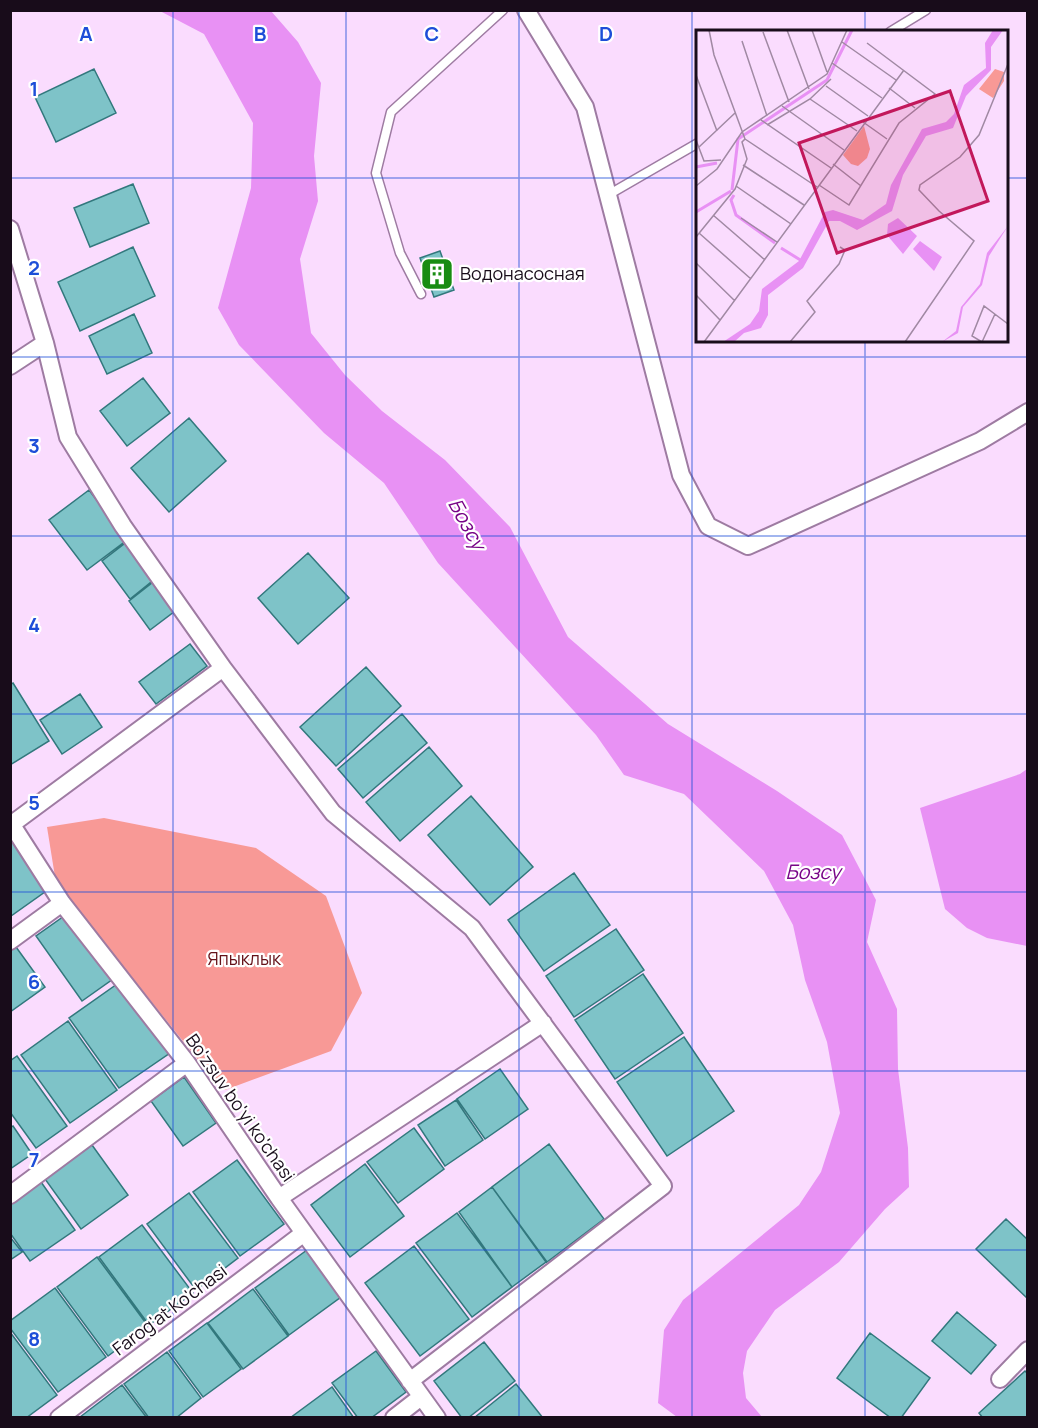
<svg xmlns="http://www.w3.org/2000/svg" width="1038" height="1428" font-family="Manrope,sans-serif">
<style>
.green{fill:#f89996}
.water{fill:#e891f4}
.building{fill:#7ec3c8;stroke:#32787d;stroke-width:1.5}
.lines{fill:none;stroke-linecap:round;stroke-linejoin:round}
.service-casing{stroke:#9e7ba2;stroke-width:11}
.minor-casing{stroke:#9e7ba2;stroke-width:20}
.service{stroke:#fff;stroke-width:8}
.minor{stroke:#fff;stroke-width:16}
.grid{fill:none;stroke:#1d4ed8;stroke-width:1.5;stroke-opacity:0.55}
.labels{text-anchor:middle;stroke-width:4.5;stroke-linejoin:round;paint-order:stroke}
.poi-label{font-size:18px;fill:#180c1a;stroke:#fff;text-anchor:start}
.park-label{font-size:18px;fill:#651219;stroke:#fff}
.street-label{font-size:18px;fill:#180c1a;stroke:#fff}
.water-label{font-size:20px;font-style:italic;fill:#780487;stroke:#fff}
.inset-river{fill:none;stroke:#e891f4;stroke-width:3}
.inset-road{fill:none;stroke:#a089a3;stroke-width:1.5}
.view{fill:#c2185b;fill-opacity:0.15;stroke:#c2185b;stroke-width:3}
.inset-edge{fill:none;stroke:#180c1a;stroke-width:3}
.grid-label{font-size:20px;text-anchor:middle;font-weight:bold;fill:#1d4ed8;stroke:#fff;stroke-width:4.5;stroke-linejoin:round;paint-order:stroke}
</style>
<rect width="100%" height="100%" fill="#fadcfe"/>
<path class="green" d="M104,818l152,30 70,48 36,97 -31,58 -106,39 -18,-19 -151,-188 -9,-56z"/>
<path class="water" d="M160,11h111l27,31 23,41 -7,73 4,45 -18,58 11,74 34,42 37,36 63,49 65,67 58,110 100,87 109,67 65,44 34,65 -9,42 30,67 1,60 10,79 1,39 -24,22 -46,53 -64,48 -28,41 -4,22 3,25 16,19h-85l-19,-14 6,-73 19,-30 116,-95 22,-33 19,-59 -13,-71 -22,-62 -12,-55 -29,-54 -80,-77 -60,-19 -28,-40 -158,-172 -54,-80 -60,-50 -85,-88 -21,-37 33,-120 2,-65 -49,-89z
M1027,769v177l-40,-8 -20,-10 -22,-19 -25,-101 100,-34z"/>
<path class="building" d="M94,69l22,44 -60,29 -21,-45z
M133,184l16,39 -59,24 -16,-39z
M133,247l22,49 -75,35 -22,-49z
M440,251l14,39 -20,7 -14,-39z
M134,314l18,39 -45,21 -18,-38z
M143,378l27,35 -43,33 -27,-35z
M189,418l37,43 -57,51 -38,-44z
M89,490l38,50 -40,30 -38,-50z
M128,541l28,37 -26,21 -28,-38z
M308,553l41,45 -51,46 -40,-46z
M157,579l22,29 -29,22 -21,-29z
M190,644l17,22 -51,38 -17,-22z
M366,667l35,39 -65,60 -36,-39z
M13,683l36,58 -39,24v-80z
M80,694l22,33 -40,27 -22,-34z
M402,714l25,29 -64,55 -25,-29z
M429,747l33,39 -62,55 -34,-39z
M471,796l62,71 -43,38 -62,-70z
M10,835l39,54 -38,27h-1z
M574,873l36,52 -66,46 -36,-51z
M67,914l46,65 -31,22 -46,-65z
M616,929l28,41 -70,47 -28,-41z
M16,947l29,40 -35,25v-61z
M643,974l40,59 -68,46 -40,-59z
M120,982l50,71 -51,35 -50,-70z
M68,1021l49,69 -47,33 -49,-68z
M684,1037l50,74 -67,45 -50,-74z
M17,1056l50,70 -31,22 -26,-36v-51z
M500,1069l28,40 -43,30 -28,-40z
M184,1077l32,46 -33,23 -32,-45z
M456,1100l27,40 -38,26 -27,-41z
M13,1126l19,28 -22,15v-41z
M414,1128l30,41 -46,34 -31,-41z
M549,1144l55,75 -57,43 -55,-75z
M92,1145l36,50 -47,34 -36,-50z
M237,1160l47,64 -44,32 -47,-64z
M365,1164l39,52 -54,41 -39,-52z
M41,1182l34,48 -45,31 -20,-28v-30z
M492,1187l54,75 -34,25 -53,-75z
M189,1193l49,65 -42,32 -49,-66z
M457,1213l55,74 -40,30 -56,-74z
M1006,1219l22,21v59l-52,-50z
M142,1225l51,68 -44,32 -50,-68z
M10,1237l12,15 -12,8z
M414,1246l55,73 -49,37 -55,-73z
M307,1250l34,47 -52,38 -34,-47z
M97,1257l51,69 -40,30 -51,-69z
M55,1288l51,69 -48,35 -48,-64v-7z
M253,1289l35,47 -45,33 -35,-46z
M957,1312l39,33 -25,29 -39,-33z
M207,1323l34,46 -38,28 -34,-46z
M10,1332l47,63 -31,23h-16z
M870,1333l60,45 -29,40h-10l-54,-40z
M484,1342l31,39 -47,37h-6l-28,-37z
M376,1351l30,41 -35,26h-13l-26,-35z
M167,1352l34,46 -25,20h-27l-25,-34z
M1025,1371l3,3v44h-45l-4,-5z
M516,1384l27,34h-69z
M122,1385l25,33h-67v-1z
M332,1387l22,31h-64z"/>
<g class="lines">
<defs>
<path id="service" d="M890,32l36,-22
M608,195l90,-52
M421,294l-21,-41 -24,-80 15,-61 112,-102"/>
<path id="minor" d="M526,10l59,97 96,368 27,51 40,20 232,-105 48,-29
M10,229l35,114 23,94 55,89 100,142 110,145 139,115 191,258 -253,195
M10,366l35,-23
M10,822l52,81 125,160 92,135 158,220
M12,824l211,-156
M10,941l52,-38
M10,1195l177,-132
M279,1198l264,-175
M1000,1379l28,-29
M59,1418l245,-185
M394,1418l27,-21"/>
</defs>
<use href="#service" class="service-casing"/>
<use href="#minor" class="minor-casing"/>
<use href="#service" class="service"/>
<use href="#minor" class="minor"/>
</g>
<path class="grid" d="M173,10v1408M346,10v1408M519,10v1408M692,10v1408M865,10v22M10,178h688M1006,178h22M865,340v1078M10,357h1018M10,536h1018M10,714h1018M10,892h1018M10,1071h1018M10,1250h1018"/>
<defs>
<symbol id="building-square" viewBox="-11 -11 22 22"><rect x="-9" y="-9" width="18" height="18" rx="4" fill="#188c12" stroke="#fff"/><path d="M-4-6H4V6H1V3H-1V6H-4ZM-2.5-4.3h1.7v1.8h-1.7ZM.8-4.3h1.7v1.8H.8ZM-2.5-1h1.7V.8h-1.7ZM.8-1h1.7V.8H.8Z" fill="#fff"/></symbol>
</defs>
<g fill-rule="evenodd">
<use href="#building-square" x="418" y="255" width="38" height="38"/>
</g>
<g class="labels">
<g class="poi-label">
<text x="460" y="280">Водонасосная</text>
</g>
<g class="park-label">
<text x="244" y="965">Япыклык</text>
</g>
<g class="street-label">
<text transform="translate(240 1108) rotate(55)" y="6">Bo'zsuv bo'yi ko'chasi</text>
<text transform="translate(170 1310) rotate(-37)" y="6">Farog'at Ko'chasi</text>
</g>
<g class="water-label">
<text transform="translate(467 524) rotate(61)" y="7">Бозсу</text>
<text x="813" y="879">Бозсу</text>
</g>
</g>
<g transform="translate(696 30)">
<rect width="312" height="312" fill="#fadcfe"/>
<path d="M299,39l9,3v9l-11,17 -14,-9zM168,96l6,23 -3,9 -9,8 -7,-2 -8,-9z" fill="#f89996"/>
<path d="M297,0h10l-12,17v23l-25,26 -13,32 -27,8 -23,39 -11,36 -35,19 -17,-9h-11l-26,47 -35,27v20l-7,13 -17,5 -10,9h-11l27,-18 9,-13 3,-22 37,-28 26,-49 8,-2 30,10 23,-16 5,-19 31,-56 24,-7 8,-8 10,-29 22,-17 -1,-25zM202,188l19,18 -14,18 -16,-19 1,-11zM312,196l-19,30 -7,29 -19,22 -5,26 -16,9 14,-11 5,-24 19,-23 7,-31zM224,211l22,16 -8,14 -21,-22z" fill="#e891f4"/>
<path class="inset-river" d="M0,137l21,-4M36,160l6,-51 89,-59 25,-50M38,165l-3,5 5,15 39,28M0,182l35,-21M85,218l21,13"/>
<path class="inset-road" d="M91,0l22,59M116,0l15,42M67,2l26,70M46,11l25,75M146,12l54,38M136,33l50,35M0,45l21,56M130,56l42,30M193,58l26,20M114,69l47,32M86,76l62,44M65,90l70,48M167,92l24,17M71,95l43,-26 21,-20M49,109l72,48M0,110l8,21 17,-1M3,117l36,-34M137,134l28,22M47,135l61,40M123,155l30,20 50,-82 36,-29 -68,-51M0,156l21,-17 25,-37 85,-58 20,-44M40,156l55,38M17,185l52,45M45,188l36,24M3,203l52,46M0,207l39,-48 12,-30 -5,-17 3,-3 -31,-84 -5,-25M0,233l39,38M0,265l24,25M8,312l200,-272M94,312l25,-30 -8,-11 32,-37 6,-14 -5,-3M209,312l69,-101 -35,-30 -20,-21 1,-5 40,-28 19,-22 29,-71M286,312l-10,-6 12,-30 24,18M286,312l13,-28"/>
<path class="view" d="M254,61l38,110 -151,52 -38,-110z"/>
<rect width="312" height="312" class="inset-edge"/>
</g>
<g class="grid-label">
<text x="86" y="41">A</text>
<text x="260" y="41">B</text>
<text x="432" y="41">C</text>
<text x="606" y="41">D</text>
<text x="34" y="96">1</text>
<text x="34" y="275">2</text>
<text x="34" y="453">3</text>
<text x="34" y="632">4</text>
<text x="34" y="810">5</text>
<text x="34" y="989">6</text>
<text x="34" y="1167">7</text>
<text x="34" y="1346">8</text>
</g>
<rect width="1038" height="1428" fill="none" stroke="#180c1a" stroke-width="24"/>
</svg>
